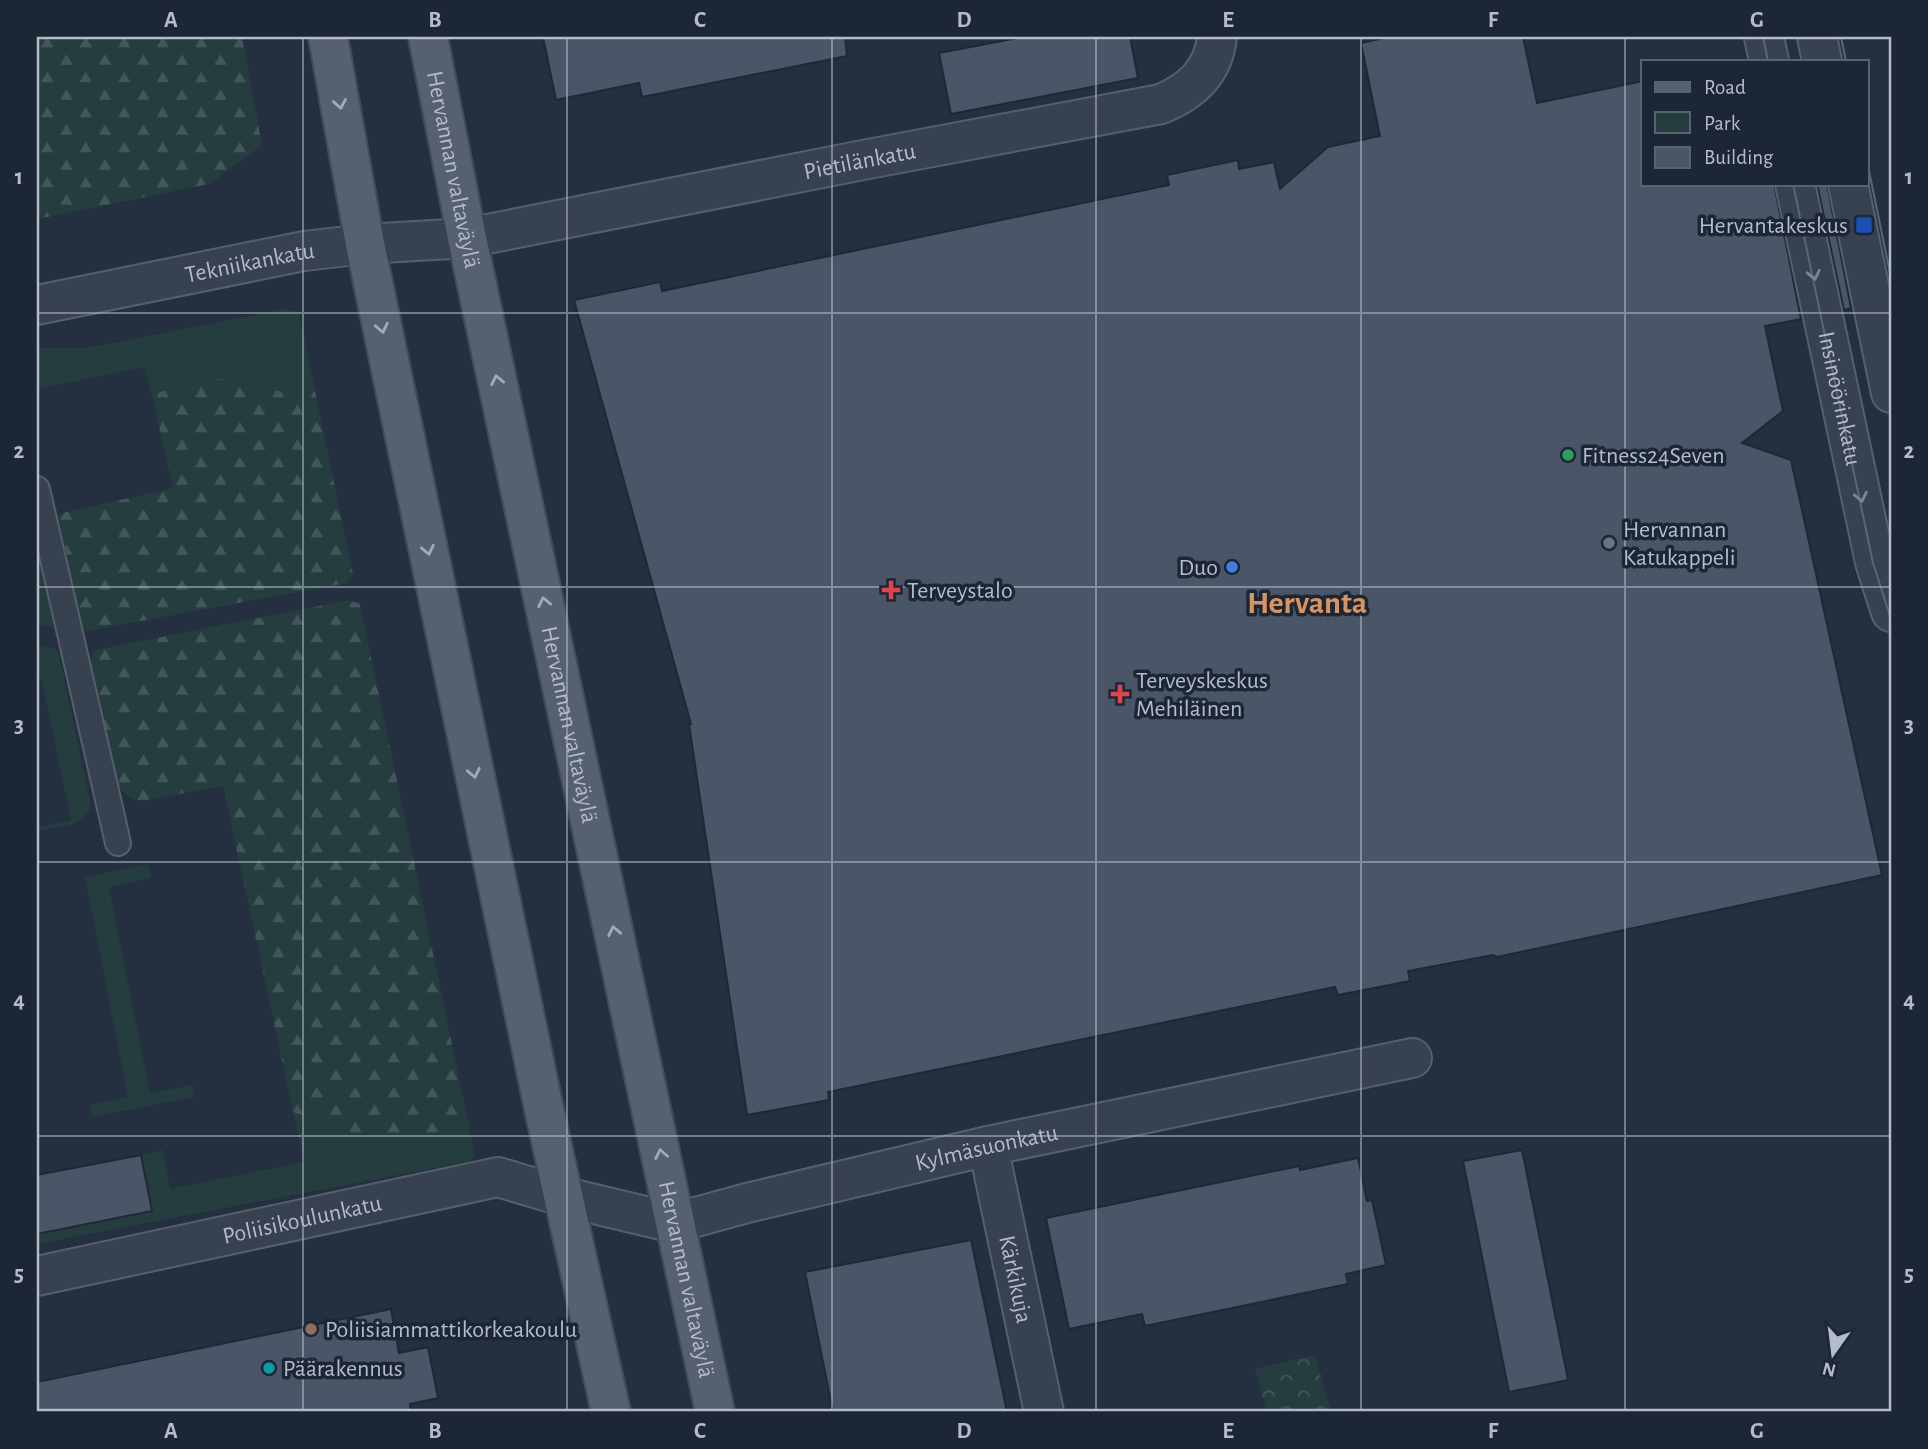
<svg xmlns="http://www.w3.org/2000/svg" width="1928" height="1449" font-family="'Alegreya Sans',sans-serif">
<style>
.green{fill:#263d40}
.forest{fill:url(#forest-firs)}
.park{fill:url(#park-crowns)}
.building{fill:#4a5668;stroke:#1f2836;stroke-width:2}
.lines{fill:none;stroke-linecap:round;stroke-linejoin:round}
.service-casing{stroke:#565f6d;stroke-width:28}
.minor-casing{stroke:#565f6d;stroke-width:42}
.primary-casing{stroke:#414a58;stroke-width:42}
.service{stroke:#38414f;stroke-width:24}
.minor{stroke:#38414f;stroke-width:38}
.primary{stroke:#56606f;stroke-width:38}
.tram{stroke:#5a6576;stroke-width:2}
.oneway{stroke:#a1aab8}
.oneway2{stroke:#7c8593}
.grid{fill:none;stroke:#b4bcca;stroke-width:2;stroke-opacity:0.55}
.transit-dot{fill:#1a4fb4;stroke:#1d2634;stroke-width:2.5}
.leisure-dot{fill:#2e9e5b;stroke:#1d2634;stroke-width:2.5}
.worship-dot{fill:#6b7280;stroke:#1d2634;stroke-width:2.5}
.shop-dot{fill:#3f7fe0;stroke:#1d2634;stroke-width:2.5}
.health-dot{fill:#e0444e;stroke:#1d2634;stroke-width:2.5}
.education-dot{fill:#8d6e63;stroke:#1d2634;stroke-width:2.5}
.culture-dot{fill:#0f9aa8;stroke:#1d2634;stroke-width:2.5}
.labels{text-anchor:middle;stroke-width:7;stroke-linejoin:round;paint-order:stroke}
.street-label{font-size:24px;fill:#b4bcca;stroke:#1d2634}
.poi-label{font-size:24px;fill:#b4bcca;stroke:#1d2634;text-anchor:start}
.district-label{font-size:32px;font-weight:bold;fill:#d79461;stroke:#1d2634}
.neatline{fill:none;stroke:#b4bcca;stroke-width:2.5}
.grid-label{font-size:23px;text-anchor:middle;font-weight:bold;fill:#b4bcca}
</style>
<defs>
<pattern id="forest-firs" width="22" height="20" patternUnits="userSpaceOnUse" patternTransform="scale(1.75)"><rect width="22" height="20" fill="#263d40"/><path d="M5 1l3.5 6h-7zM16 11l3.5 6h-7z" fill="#43575a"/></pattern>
<pattern id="park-crowns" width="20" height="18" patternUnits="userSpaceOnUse" patternTransform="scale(1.75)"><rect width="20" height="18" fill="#263d40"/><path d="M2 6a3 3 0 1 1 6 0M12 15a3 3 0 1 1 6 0" fill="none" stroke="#43575a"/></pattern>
</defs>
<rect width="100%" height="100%" fill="#242f3f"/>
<path class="green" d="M285,309l14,3 16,79 -18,5 -100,-17 -45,16 -8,-28 -107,22v-41h50z
M37,548l17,80 -17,-4z
M37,645l18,4 4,5 32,150c-4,24 -36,23 -54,27v-4l34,-7 -30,-143 -4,1z
M148,864l3,14 -42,9 41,206 42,-8 2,12 -102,20 -3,-12 39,-8 -43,-220z
M293,1112l63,22 44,6 69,-14 6,29 -4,6 -434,83v-10l114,-23 -10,-56 22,-5 7,39 134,-27z"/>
<path class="forest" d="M37,37h205l20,108 -53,39 -172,35z
M197,379l43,1 57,16 18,-5 38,183 -6,9 -260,48 -5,-4 -24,-113 115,-26 -21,-93z
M349,600l11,4 109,522 -69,14 -44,-6 -63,-22 -70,-326 -82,15 -10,-3 -12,-10 -29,-128 5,-10z"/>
<path class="park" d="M1315,1355l16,57h-64l-12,-43z"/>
<path class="building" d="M543,37h302l2,19 -205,41 -3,-14 -83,17z
M1023,37h107l8,41 -187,36 -12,-61z
M1389,37h134l14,66 106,-22v103h131l27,135 -36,7 18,85 -41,32 49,17 91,415 -385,82 -4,-2 -85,16 2,10 -72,14 -3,-8 -507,105 1,8 -82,15 -58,-391h2l-117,-424 86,-18 2,9 507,-106 -2,-10 71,-15 1,9 35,-7 6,27 48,-42 52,-11 -19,-93z
M1817,184h10l24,124 -7,2z
M1522,1150l46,230 -59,12 -46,-231z
M141,1155l11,56 -115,23v-59z
M1358,1158l9,43 5,-1 14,65 -40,9 2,10 -203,42 -3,-12 -73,15 -23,-111 253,-52 1,4z
M971,1240l36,172h-174l-28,-140z
M391,1309l8,44 29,-6 10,51 -28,6 1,8h-374v-30z"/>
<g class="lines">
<defs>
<path id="service" d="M37,489l81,354"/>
<g id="minor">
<path d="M1764,37l5,24"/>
<path d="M1817,37l5,24"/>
<path id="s1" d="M1795,184l80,378 16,50"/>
<path d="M1848,184l43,209"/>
<path id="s2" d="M37,305l267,-54 61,-7 102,-6 396,-78 298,-56c31,-13 52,-32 56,-67"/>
<path id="s3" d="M988,1146l56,266"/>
<path id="s4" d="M37,1276l461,-99 67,20 109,26 73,-20 241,-57 424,-88"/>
</g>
<g id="primary">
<path d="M328,37l37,207 179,865 67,303"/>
<path id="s5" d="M428,37l39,201 248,1174"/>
</g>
</defs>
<use href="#service" class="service-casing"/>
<use href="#minor" class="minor-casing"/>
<use href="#primary" class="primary-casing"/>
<use href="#service" class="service"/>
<use href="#minor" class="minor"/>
<use href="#primary" class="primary"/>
<path class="tram" d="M1763,37l5,24
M1841,37l5,24
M1867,161l24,117
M1793,184l80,379 18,56"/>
</g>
<defs><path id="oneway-chevron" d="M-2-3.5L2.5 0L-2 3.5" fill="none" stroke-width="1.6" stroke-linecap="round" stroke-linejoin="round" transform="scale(1.75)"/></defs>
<g class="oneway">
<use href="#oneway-chevron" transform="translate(340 104) rotate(80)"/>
<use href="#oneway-chevron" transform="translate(382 328) rotate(78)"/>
<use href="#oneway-chevron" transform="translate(497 380) rotate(-102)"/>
<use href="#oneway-chevron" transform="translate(428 550) rotate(78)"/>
<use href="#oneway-chevron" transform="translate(544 602) rotate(-102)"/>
<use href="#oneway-chevron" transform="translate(474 773) rotate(78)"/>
<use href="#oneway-chevron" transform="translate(614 931) rotate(-102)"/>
<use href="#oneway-chevron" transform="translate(661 1154) rotate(-101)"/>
</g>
<g class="oneway2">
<use href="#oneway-chevron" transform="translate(1814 275) rotate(78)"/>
<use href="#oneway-chevron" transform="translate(1861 497) rotate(78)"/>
</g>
<path class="grid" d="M303,37v1375M567,37v1375M832,37v1375M1096,37v1375M1361,37v1375M1625,37v1375M37,313h1854M37,587h1854M37,862h1854M37,1136h1854"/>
<rect class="transit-dot" x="1855" y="216" width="18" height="18" rx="3.5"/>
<circle class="leisure-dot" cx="1568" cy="455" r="7"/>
<circle class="worship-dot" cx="1609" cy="543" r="7"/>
<circle class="shop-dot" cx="1232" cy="567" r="7"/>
<g class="health-dot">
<path d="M887.5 579.5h7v7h7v7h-7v7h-7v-7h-7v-7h7z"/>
<path d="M1116.5 683.5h7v7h7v7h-7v7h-7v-7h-7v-7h7z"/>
</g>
<circle class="education-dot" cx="311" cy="1329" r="7"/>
<circle class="culture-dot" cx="269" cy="1368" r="7"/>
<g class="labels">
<g class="street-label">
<text dy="8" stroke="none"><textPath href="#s2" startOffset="836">Pietilänkatu</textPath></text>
<text dy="8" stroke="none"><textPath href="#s5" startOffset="135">Hervannan valtaväylä</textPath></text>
<text dy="8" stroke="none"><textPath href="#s2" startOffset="217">Tekniikankatu</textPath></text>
<text dy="8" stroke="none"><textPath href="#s1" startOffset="219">Insinöörinkatu</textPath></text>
<text dy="8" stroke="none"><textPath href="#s5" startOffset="702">Hervannan valtaväylä</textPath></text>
<text dy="8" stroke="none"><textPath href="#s4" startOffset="975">Kylmäsuonkatu</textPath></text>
<text dy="8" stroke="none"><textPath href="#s4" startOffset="271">Poliisikoulunkatu</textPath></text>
<text dy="8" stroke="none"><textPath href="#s3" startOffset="136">Kärkikuja</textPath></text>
<text dy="8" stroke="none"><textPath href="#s5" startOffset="1269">Hervannan valtaväylä</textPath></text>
</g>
<g class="poi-label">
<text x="1848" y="233" text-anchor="end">Hervantakeskus</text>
<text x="1582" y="463">Fitness24Seven</text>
<text x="1623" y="537">Hervannan<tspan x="1623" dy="28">Katukappeli</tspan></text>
<text x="1218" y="575" text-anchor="end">Duo</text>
<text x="907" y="598">Terveystalo</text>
<text x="1136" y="688">Terveyskeskus<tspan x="1136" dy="28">Mehiläinen</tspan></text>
<text x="325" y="1337">Poliisiammattikorkeakoulu</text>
<text x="283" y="1376">Päärakennus</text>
</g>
<g class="district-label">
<text x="1307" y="613">Hervanta</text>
</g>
</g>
<rect width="1928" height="1449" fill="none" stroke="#1d2634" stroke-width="77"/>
<rect x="1641" y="60" width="228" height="126" fill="#1d2634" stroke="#596270" stroke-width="2"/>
<rect x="1655" y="82" width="35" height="10" fill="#56606f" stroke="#596270" stroke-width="2"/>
<text x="1704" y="94" font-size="21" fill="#b4bcca">Road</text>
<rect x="1655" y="112" width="35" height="21" fill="#263d40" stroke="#596270" stroke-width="2"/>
<text x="1704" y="130" font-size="21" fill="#b4bcca">Park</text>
<rect x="1655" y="147" width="35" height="21" fill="#4a5668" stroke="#596270" stroke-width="2"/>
<text x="1704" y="164" font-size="21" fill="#b4bcca">Building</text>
<g transform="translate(1833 1354) rotate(194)" stroke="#1d2634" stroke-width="5" paint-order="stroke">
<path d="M0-5L12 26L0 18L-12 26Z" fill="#b4bcca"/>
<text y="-10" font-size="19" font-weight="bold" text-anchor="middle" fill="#b4bcca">N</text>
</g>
<rect x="38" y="38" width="1852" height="1372" class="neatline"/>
<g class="grid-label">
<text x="171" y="27">A</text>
<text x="435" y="27">B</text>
<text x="700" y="27">C</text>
<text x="964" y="27">D</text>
<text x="1228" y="27">E</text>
<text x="1493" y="27">F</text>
<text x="1757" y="27">G</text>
<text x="19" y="184">1</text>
<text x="1909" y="184">1</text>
<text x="19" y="458">2</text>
<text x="1909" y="458">2</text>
<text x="19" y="732">3</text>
<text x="1909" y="732">3</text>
<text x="19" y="1007">4</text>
<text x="1909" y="1007">4</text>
<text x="19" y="1281">5</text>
<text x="1909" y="1281">5</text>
<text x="171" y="1438">A</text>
<text x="435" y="1438">B</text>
<text x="700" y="1438">C</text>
<text x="964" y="1438">D</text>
<text x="1228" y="1438">E</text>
<text x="1493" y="1438">F</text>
<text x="1757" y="1438">G</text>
</g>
</svg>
